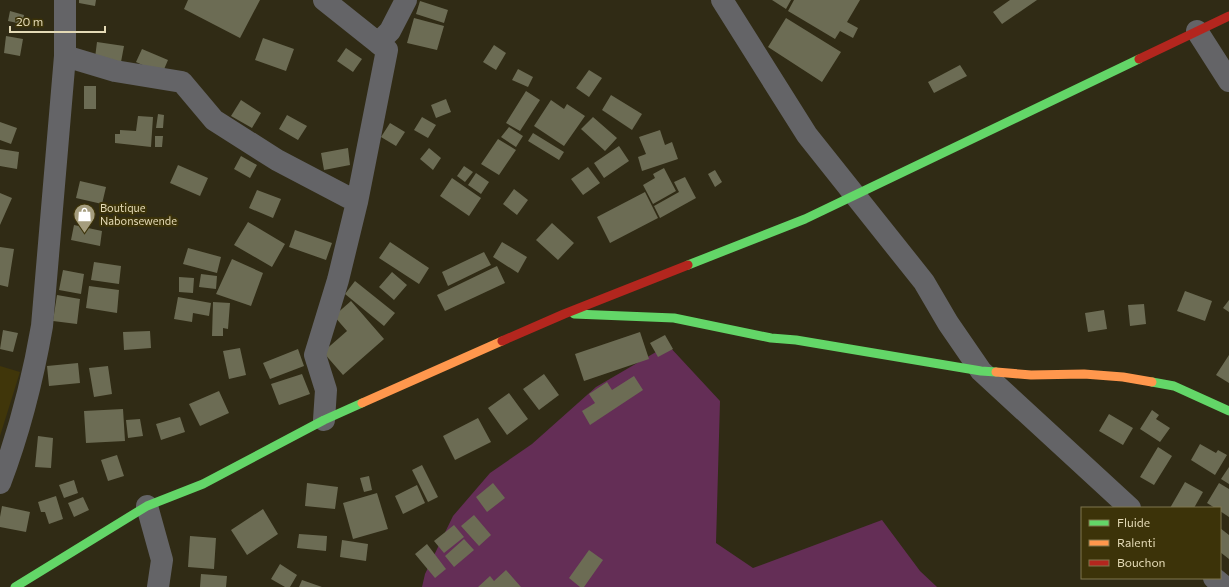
<svg xmlns="http://www.w3.org/2000/svg" width="1229" height="587" font-family="Commissioner,sans-serif">
<style>
.built{fill:#40360a}
.green{fill:#642e56}
.building{fill:#6c6c54}
.lines{fill:none;stroke-linecap:round;stroke-linejoin:round}
.street{stroke:#646467;stroke-width:22}
.fast{stroke:#63d668;stroke-width:9}
.slow{stroke:#ff974d;stroke-width:9}
.jam{stroke:#b3261e;stroke-width:9}
.labels{text-anchor:middle;stroke-width:4;stroke-linejoin:round;paint-order:stroke}
.poi-label{font-size:11px;fill:#e4dab6;stroke:#3c3309;text-anchor:start}
</style>
<rect width="100%" height="100%" fill="#302b15"/>
<path class="built" d="M0,366l20,6 -20,64z"/>
<path class="green" d="M668,345l52,56 -4,142 37,25 129,-48 38,51 17,16h-515l3,-13 28,-58 37,-43 42,-29 64,-57z"/>
<path class="building" d="M79,0h17l-1,6 -16,-3z
M188,0h72l-20,38 -56,-29z
M772,0h19l-5,9z
M794,0h66l-13,22 11,6 -5,10 -13,-7 -5,8 -47,-28z
M1010,0h27l-35,24 -9,-12z
M420,1l28,9 -4,13 -28,-9z
M10,11l14,4 -2,9 -14,-3z
M414,18l30,8 -7,24 -30,-7z
M786,18l55,34 -19,30 -54,-35z
M6,36l17,3 -3,17 -16,-3z
M263,38l31,11 -8,22 -31,-11z
M97,42l27,4 -3,16 -26,-4z
M494,45l12,8 -10,17 -13,-8z
M346,48l16,11 -9,13 -16,-11z
M142,49l26,11 -6,14 -26,-12z
M960,65l7,11 -33,17 -6,-11z
M518,69l15,8 -5,10 -16,-7z
M589,70l13,8 -13,19 -13,-9z
M84,86h12v23h-12z
M526,91l14,9 -20,31 -14,-8z
M611,95l31,19 -10,16 -30,-20z
M446,99l5,13 -15,6 -5,-13z
M241,100l20,13 -9,15 -21,-12z
M551,100l13,9 3,-5 18,12 -21,30 -30,-20z
M158,114l6,1 -1,13h-7z
M287,115l20,11 -9,14 -19,-11z
M138,116l15,1 -2,30 -36,-4v-9h5v-4l16,1z
M422,117l14,8 -8,13 -14,-8z
M593,117l24,21 -12,13 -24,-22z
M0,122l17,6 -6,16 -11,-4z
M390,123l15,9 -9,14 -15,-9z
M509,127l14,9 -7,11 -15,-10z
M660,130l5,15 7,-3 6,17 -36,12 -4,-14 8,-3 -7,-17z
M533,133l31,19 -5,8 -31,-19z
M155,136h8l-1,11h-7z
M498,139l18,11 -17,25 -18,-11z
M619,146l10,15 -25,17 -10,-15z
M348,148l2,17 -26,5 -3,-17z
M429,148l12,10 -8,12 -13,-11z
M0,149l19,3 -2,17 -17,-3z
M241,156l16,9 -7,13 -16,-9z
M178,165l30,13 -8,18 -30,-13z
M464,166l9,6 -8,10 -8,-6z
M588,167l12,16 -17,12 -12,-16z
M664,168l12,23 -23,13 -10,-19 12,-7 -2,-4z
M715,170l7,12 -7,5 -7,-13z
M476,173l13,9 -8,12 -13,-9z
M685,177l11,21 -36,20 -6,-12 25,-14 -5,-10z
M452,178l29,20 -12,18 -29,-20z
M80,181l26,6 -4,17 -26,-6z
M514,189l14,11 -11,15 -14,-11z
M257,190l24,9 -8,19 -24,-10z
M645,192l13,26 -48,25 -13,-26z
M0,193l12,5 -12,27z
M248,222l37,22 -13,23 -38,-22z
M552,223l22,20 -16,17 -22,-20z
M74,225l28,6 -2,15 -29,-6z
M295,230l37,13 -6,17 -37,-13z
M390,242l39,26 -10,16 -40,-26z
M502,242l25,15 -9,16 -25,-16z
M0,247l14,2 -6,38 -8,-2z
M188,248l33,9 -4,16 -34,-9z
M484,252l7,13 -43,21 -6,-14z
M232,259l31,14 -12,33 -35,-12z
M94,262l27,4 -2,18 -28,-4z
M497,266l8,17 -60,28 -8,-16z
M63,270l21,4 -3,20 -22,-4z
M392,272l15,13 -13,15 -15,-13z
M201,274l16,2 -1,13 -17,-2z
M179,277l15,1 -1,15 -14,-1z
M355,281l40,32 -11,13 -39,-32z
M89,286l30,4 -2,23 -31,-5z
M1185,291l27,10 -7,20 -28,-10z
M57,295l23,4 -3,25 -24,-3z
M178,297l33,6 -2,13 -16,-3 -1,9 -18,-3z
M1229,300v12l-6,-4z
M351,301l33,38 -41,36 -20,-23 24,-21 -13,-15z
M213,302l17,1 -2,26 -5,-1v8h-11z
M1144,304l2,20 -16,2 -2,-21z
M1104,310l3,19 -19,3 -3,-19z
M3,330l15,3 -5,19 -13,-3z
M150,331l1,17 -27,2 -1,-18z
M640,332l9,27 -65,22 -9,-27z
M665,335l8,14 -15,8 -8,-14z
M240,348l6,27 -17,4 -6,-28z
M298,349l6,17 -34,13 -7,-16z
M1229,355v28l-13,-8z
M78,363l2,20 -31,3 -2,-20z
M108,366l4,28 -18,3 -5,-29z
M302,374l8,20 -31,11 -8,-21z
M544,374l15,21 -20,15 -16,-21z
M634,376l9,14 -53,35 -8,-14 13,-8 -6,-9 18,-12 5,8z
M219,391l10,22 -29,13 -11,-22z
M509,393l19,26 -21,16 -19,-27z
M123,409l2,32 -39,2 -2,-32z
M1152,410l7,5 -3,4 14,9 -10,14 -20,-13z
M1109,414l24,14 -10,17 -24,-14z
M180,417l5,15 -24,8 -5,-16z
M478,418l13,24 -36,18 -12,-24z
M140,419l3,17 -15,2 -2,-18z
M38,436l15,2 -2,30 -16,-1z
M1200,444l16,9 2,-3 9,5 -12,20 -24,-15z
M1158,447l14,9 -18,29 -14,-8z
M117,455l7,21 -16,5 -7,-21z
M422,465l16,32 -10,5 -16,-32z
M1229,467v17l-8,-5z
M369,476l3,14 -8,2 -4,-14z
M74,480l4,13 -14,5 -5,-13z
M1185,482l18,10 -9,16h-24z
M307,483l31,4 -3,22 -30,-3z
M493,483l12,15 -18,14 -11,-15z
M1219,483l10,6v28l-9,-6v-3h-5l-8,-5z
M417,485l8,18 -22,11 -8,-18z
M377,493l11,36 -35,10 -10,-36z
M56,496l7,23 -14,5 -4,-12h-4l-3,-10z
M83,497l6,13 -15,7 -6,-14z
M2,506l28,6 -4,20 -26,-5v-10z
M263,509l15,25 -31,21 -16,-25z
M474,515l17,20 -12,11 -18,-20z
M454,525l10,12 -20,16 -10,-12z
M1220,528l9,7v24l-9,-7z
M299,534l28,2 -1,15 -29,-3z
M190,536l26,2 -2,31 -26,-2z
M464,539l10,11 -20,17 -9,-11z
M342,540l26,4 -2,17 -26,-4z
M427,544l19,25 -11,9 -20,-24z
M589,550l14,10 -19,27h-4l-11,-9z
M280,564l17,11 -7,12h-5l-14,-8z
M506,570l15,17h-43l12,-11 4,5z
M201,574l26,2 -1,11h-26z
M302,580l20,7h-23z"/>
<g class="lines">
<path class="street" d="M324,0l54,43 12,-12 16,-31
M722,0l85,135 117,147 24,41 33,48 149,137
M1197,31l32,50
M65,56l50,15 67,11 32,38 63,40 80,42
M324,420l2,-30 -11,-35 23,-75 19,-78 30,-152 -9,-7
M0,483c19,-50 33,-105 42,-157l23,-270v-56
M147,506l15,54 -4,27
M1214,578l11,9"/>
<path class="fast" d="M688,265l117,-46 334,-160
M574,314l100,4 97,20 25,2 185,31 15,1
M1152,382l22,4 55,25
M15,587l132,-81 56,-22 121,-64 38,-17"/>
<path class="slow" d="M996,372l35,3 53,-1 39,3 29,5
M362,403l140,-62"/>
<path class="jam" d="M1139,59l90,-43
M502,341l62,-27 124,-49"/>
</g>
<defs>
<symbol id="shop-pin" viewBox="-11 -11 22 30"><path d="M0 17L-7.5 6A9.5 9.5 0 1 1 7.5 6Z" fill="#a59d7e" stroke="#3c3309"/><path d="M-5-2.5h2.3a2.7 3.5 0 0 1 5.4 0H5L5.5 6h-11ZM-1.5-2.5h3a1.5 2.3 0 0 0-3 0Z" fill="#fff"/></symbol>
</defs>
<g fill-rule="evenodd">
<use href="#shop-pin" x="72" y="202" width="25" height="34"/>
</g>
<g class="labels">
<g class="poi-label">
<text x="100" y="212">Boutique<tspan x="100" dy="13">Nabonsewende</tspan></text>
</g>
</g>
<rect x="1081" y="507" width="140" height="72" fill="#3c3309" stroke="#7f764e"/>
<rect x="1089" y="520" width="20" height="6" fill="#63d668" stroke="#7f764e"/>
<text x="1117" y="527" font-size="12" fill="#e4dab6">Fluide</text>
<rect x="1089" y="540" width="20" height="6" fill="#ff974d" stroke="#7f764e"/>
<text x="1117" y="547" font-size="12" fill="#e4dab6">Ralenti</text>
<rect x="1089" y="560" width="20" height="6" fill="#b3261e" stroke="#7f764e"/>
<text x="1117" y="567" font-size="12" fill="#e4dab6">Bouchon</text>
<path d="M10 26v6h95v-6" fill="none" stroke="#e4dab6" stroke-width="2"/>
<text x="16" y="26" font-size="12" fill="#e4dab6" stroke="#3c3309" stroke-width="3" paint-order="stroke">20 m</text>
</svg>
